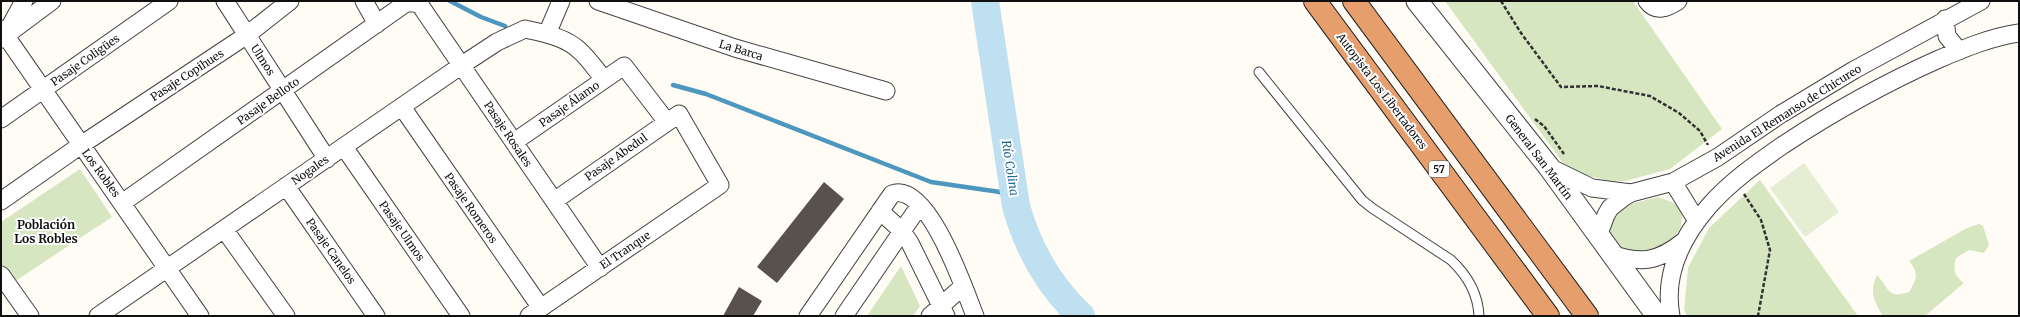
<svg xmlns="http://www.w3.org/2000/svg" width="2020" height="317" font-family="Merriweather,serif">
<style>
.green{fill:#d6e6c1}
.pitch{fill:#e5eed2}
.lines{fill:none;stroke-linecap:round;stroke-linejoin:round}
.stream{stroke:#4d97bf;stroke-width:4.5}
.river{stroke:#bfe0f0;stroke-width:28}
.building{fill:#58514e}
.service-casing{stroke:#434343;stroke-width:11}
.minor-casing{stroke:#434343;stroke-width:19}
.tertiary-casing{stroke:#434343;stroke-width:23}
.motorway-casing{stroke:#212121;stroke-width:24}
.path{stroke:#323232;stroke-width:2.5;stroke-dasharray:4 2;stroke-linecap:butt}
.service{stroke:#fff;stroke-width:9}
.minor{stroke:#fff;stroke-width:17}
.tertiary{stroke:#fff;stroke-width:21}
.motorway{stroke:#e59e6c;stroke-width:22}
.labels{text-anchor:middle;stroke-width:4;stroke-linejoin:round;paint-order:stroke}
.shield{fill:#fff;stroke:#585858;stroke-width:1}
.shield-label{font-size:10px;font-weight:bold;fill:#101010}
.street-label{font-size:11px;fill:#101010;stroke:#fff}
.water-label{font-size:12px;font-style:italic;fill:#266a96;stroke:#fff}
.neighbourhood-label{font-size:12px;font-weight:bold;fill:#101010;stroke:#fff}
</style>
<rect width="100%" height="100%" fill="#fefcf5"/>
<path class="green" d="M1445,1h188l89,128 -52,40 -45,12h-17l-40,-11z
M80,169l32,48 -98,65 -13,-19v-41z
M1760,180l98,136h-171l-3,-6 4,-42 21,-40z
M1658,197l16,6 7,7c6,24 -15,34 -32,44 -8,-1 -18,-2 -25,-4 -12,-5 -18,-22 -14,-33l17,-12z
M1979,224l4,2 6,19 -5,8 -15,-3 -13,8c-3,11 -2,18 8,25l-39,33h-42c-9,-15 -14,-24 -6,-41 13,15 11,24 32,17 8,-13 10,-19 0,-31l58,-33z
M901,266l19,40 -7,10h-46z"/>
<path class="pitch" d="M1804,163l35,49 -34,25 -35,-49z"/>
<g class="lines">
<path class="stream" d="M450,1l31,16 24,9
M673,85l33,9 225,88 69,10 16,14"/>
<path class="river" d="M985,1l31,205c12,43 32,79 65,110"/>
</g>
<path class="building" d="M824,182l20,17 -67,84 -20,-16z
M739,287l23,14 -9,15h-30z"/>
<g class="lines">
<defs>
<path id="service" d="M1259,72l103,128 10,8 79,52c16,15 27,33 28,56"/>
<path id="minor" d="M225,1l102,158
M364,1l13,23
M598,1l137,47 151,43
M1647,1c9,12 20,7 31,0
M1945,19l2,17 12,15
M1,29l199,287
M8,30l16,-29
M547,34l14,-33
M1,39l51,-38
M402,107l139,201
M1,119l168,-118
M514,142l110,-76 43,56
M344,147l117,169
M1551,168l41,20 39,5
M1673,182l24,39
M286,186l90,130
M1,201l80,-56 166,-110 43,-34
M122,203l284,-200h9l5,2 180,263
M880,211l22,20 8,12 36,73
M224,229l62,87
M1598,236l8,-21 4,-7 14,-11 7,-4 42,-11 45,-25 63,-43 73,-44 127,-69
M1611,254c30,10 47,8 73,-13
M1,275l29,41
M98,316l364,-251 35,-23 28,-13c18,4 41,8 55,22 9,8 16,19 24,28
M529,316l191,-131 -41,-71 -125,87
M808,316l84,-122c36,-14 73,97 83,122
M844,316l76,-111
M930,316l33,-30
M1671,316c-8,-42 11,-79 38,-110 21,-24 48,-43 74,-61 50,-33 102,-62 156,-86 26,-11 52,-22 80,-26"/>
<path id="tertiary" d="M1417,1l132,166 108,149"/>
<path id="motorway" d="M1315,1l233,315
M1354,1l233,315"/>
</defs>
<use href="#service" class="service-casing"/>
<use href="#minor" class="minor-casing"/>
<use href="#tertiary" class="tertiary-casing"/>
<use href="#motorway" class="motorway-casing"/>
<path class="path" d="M1501,1l20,32 40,54 37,-1 52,10 29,17 21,18 8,14
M1535,119l9,7 20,28
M1744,194l17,26 9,30 -12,66"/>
<use href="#service" class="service"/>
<use href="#minor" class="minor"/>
<use href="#tertiary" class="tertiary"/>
<use href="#motorway" class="motorway"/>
</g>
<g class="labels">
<rect class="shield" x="1429" y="161" width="20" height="16" rx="3"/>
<g class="shield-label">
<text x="1439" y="173">57</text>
</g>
<g class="street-label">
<text transform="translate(741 50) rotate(17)" y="4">La Barca</text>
<text transform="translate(85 60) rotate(-35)" y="4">Pasaje Coligües</text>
<text transform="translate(263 60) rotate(57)" y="4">Ulmos</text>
<text transform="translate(187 75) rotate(-33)" y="4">Pasaje Copihues</text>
<text transform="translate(1382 91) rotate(53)" y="4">Autopista Los Libertadores</text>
<text transform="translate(268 101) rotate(-35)" y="4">Pasaje Belloto</text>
<text transform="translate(569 104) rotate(-35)" y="4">Pasaje Álamo</text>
<text transform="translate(1787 113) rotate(-32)" y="4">Avenida El Remanso de Chicureo</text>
<text transform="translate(508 134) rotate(56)" y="4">Pasaje Rosales</text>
<text transform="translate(616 157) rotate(-35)" y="4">Pasaje Abedul</text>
<text transform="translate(1539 157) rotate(53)" y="4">General San Martín</text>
<text transform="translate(310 170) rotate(-35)" y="4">Nogales</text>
<text transform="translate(101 173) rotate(54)" y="4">Los Robles</text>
<text transform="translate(471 208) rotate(55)" y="4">Pasaje Romeros</text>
<text transform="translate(402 231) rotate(55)" y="4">Pasaje Ulmos</text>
<text transform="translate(625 250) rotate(-34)" y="4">El Tranque</text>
<text transform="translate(331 251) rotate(55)" y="4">Pasaje Canelos</text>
</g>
<g class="water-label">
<text transform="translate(1010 168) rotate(81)" y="4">Río Colina</text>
</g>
<g class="neighbourhood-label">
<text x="46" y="229">Población<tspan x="46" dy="14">Los Robles</tspan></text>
</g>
</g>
<rect width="2020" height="317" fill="none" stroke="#101010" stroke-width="4"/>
</svg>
